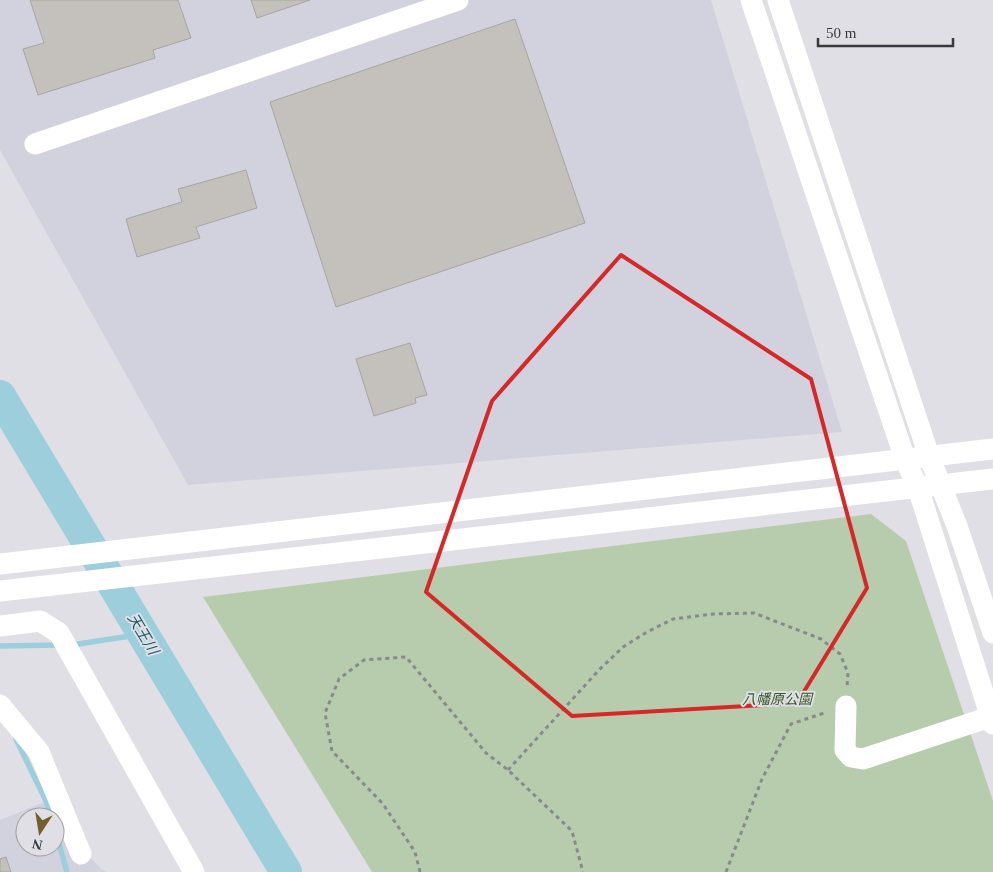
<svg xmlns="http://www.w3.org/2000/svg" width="993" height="872" font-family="'Times New Roman','Noto Sans JP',serif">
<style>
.built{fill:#d2d2df;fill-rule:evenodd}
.green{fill:#b7ccad}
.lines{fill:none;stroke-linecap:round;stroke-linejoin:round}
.stream{stroke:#9dcedc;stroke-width:5.5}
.river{stroke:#9dcedc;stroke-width:32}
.building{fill:#c4c0bb;stroke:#a8a4a0}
.path{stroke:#89898d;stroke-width:3;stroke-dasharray:4 4;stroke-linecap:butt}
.minor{stroke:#fff;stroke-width:21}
.marked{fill:none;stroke:#d62828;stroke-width:4;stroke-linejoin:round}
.labels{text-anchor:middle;stroke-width:4;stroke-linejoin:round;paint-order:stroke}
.park-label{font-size:14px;font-style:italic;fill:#365625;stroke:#dfdfe5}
.water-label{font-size:15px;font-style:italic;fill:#1b5b6b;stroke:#dfdfe5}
</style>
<rect width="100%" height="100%" fill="#dfdfe5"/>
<path class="built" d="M0,0h711l131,432 -654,53 -188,-335z
M64,794l27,64 11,12 5,2h-107v-52zM25,817h30v30h-30z"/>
<path class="green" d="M871,514l35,27 87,260v71h-621l-169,-275z"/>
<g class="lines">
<path class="stream" d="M72,645l71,-11
M0,646l60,-1
M16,739l30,62 5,16
M55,830l12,42"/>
<path class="river" d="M0,396l286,476"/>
</g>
<path class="building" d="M30,0h148l13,38 -38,12 2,8 -117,37 -15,-46 21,-6z
M251,0h59l-53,18z
M515,19l70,204 -249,84 -66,-205z
M246,170l11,38 -61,19 4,11 -63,19 -11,-38 56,-17 -4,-13z
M410,343l17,52 -12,3 1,5 -42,13 -18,-57z
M6,857l5,15h-11v-13z"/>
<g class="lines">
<path class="path" d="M508,770l91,-100 24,-23 24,-15 26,-13 40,-5 41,-1 67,26 19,15 8,19 -1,14
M420,872l-5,-20 -32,-48 -51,-53 -7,-38 14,-34 25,-19 42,-3 80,96 22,17 64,61 11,41
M726,872l36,-93 29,-55 36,-12"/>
<path class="minor" d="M751,0l154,459 13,29 75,236
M778,0l151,456 28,70 36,107
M35,144l423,-144
M0,564l993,-115
M0,591l993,-112
M0,626l40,-5 19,12 135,239
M0,705l39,47 42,102
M846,706l-1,44 6,7 12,2 127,-42"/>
</g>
<path class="marked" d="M621,255l190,124 56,209 -70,115 -225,13 -146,-124 66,-191z"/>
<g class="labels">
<g class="park-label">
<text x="777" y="704">八幡原公園</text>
</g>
<g class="water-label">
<text transform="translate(143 634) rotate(59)" y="5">天王川</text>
</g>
</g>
<g transform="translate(40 832) rotate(192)"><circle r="24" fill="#dfdfe5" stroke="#9d9da1"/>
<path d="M0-4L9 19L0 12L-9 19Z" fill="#715f2e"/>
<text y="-8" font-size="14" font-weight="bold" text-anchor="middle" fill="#39393b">N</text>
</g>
<path d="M818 38v8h135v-8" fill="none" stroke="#39393b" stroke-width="2.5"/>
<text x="826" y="38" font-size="15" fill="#39393b" stroke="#dfdfe5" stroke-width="4" paint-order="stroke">50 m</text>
</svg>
